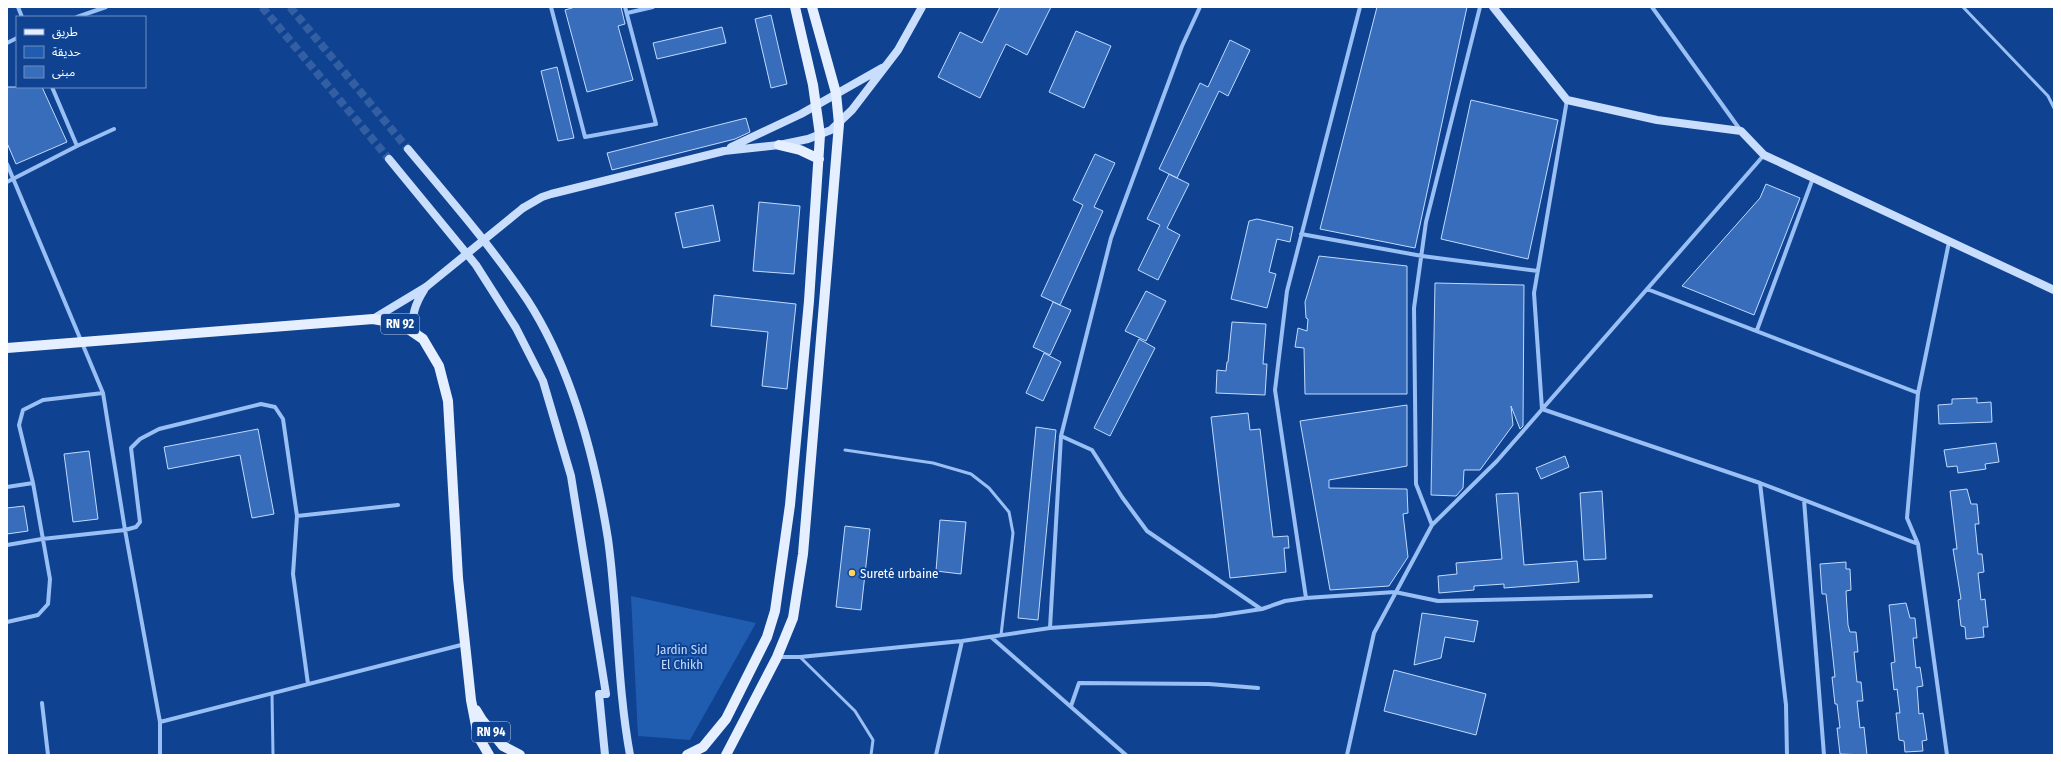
<svg xmlns="http://www.w3.org/2000/svg" width="2061" height="762" font-family="'Fira Sans Condensed','Noto Sans Arabic',sans-serif">
<style>
.green{fill:#205cb0}
.building{fill:#376dba;stroke:#c1dafe}
.lines{fill:none;stroke-linecap:round;stroke-linejoin:round}
.secondary-tunnel{stroke:#335fa2;stroke-width:8;stroke-dasharray:8 4;stroke-linecap:butt}
.lane{stroke:#99bff4;stroke-width:3}
.street{stroke:#99bff4;stroke-width:4}
.secondary{stroke:#c9ddfd;stroke-width:8}
.primary{stroke:#e6efff;stroke-width:10}
.secondary-bridge{stroke:#c9ddfd;stroke-width:8}
.poi-dot{fill:#ffd55c;stroke:#0f4391;stroke-width:1.5}
.labels{text-anchor:middle;stroke-width:4;stroke-linejoin:round;paint-order:stroke}
.shield{fill:#0f4391;stroke:#b7c7de;stroke-width:1}
.shield-label{font-size:12px;font-weight:bold;fill:#fff}
.poi-label{font-size:13px;fill:#fff;stroke:#0f4391;text-anchor:start}
.park-label{font-size:13px;fill:#c1dafe;stroke:#0f4391}
</style>
<rect width="100%" height="100%" fill="#0f4391"/>
<path class="green" d="M631,596l125,27 -66,117 -52,-4z"/>
<path class="building" d="M575,7h46l4,17 -7,2 15,54 -46,12 -22,-82z
M1000,7h51l-24,48 -21,-11 -26,54 -42,-21 22,-45 22,11z
M1377,7h90l-52,241 -95,-19z
M771,15l16,69 -16,4 -16,-69z
M722,27l4,16 -69,16 -4,-16z
M1076,31l35,15 -27,62 -35,-16z
M1230,40l20,10 -22,46 -9,-5 -42,87 -18,-9 41,-86 8,4z
M557,67l17,71 -16,3 -17,-70z
M7,87h35l25,55 -51,22 -9,-21z
M1471,100l87,20 -30,139 -87,-20z
M746,118l4,14 -15,7 -123,31 -5,-17z
M1095,154l20,9 -21,44 9,4 -43,94 -19,-9 42,-91 -10,-5z
M1169,174l20,10 -22,44 13,7 -22,45 -20,-10 22,-45 -13,-6z
M1766,184l34,14 -46,117 -72,-29 78,-88z
M759,202l41,4 -6,68 -41,-3z
M713,205l7,36 -37,7 -8,-35z
M1257,219l36,8 -3,15 -13,-3 -8,33 7,2 -9,34 -36,-9 18,-78z
M1319,256l88,10v128h-102l-1,-46 -9,-1 3,-19 9,3 1,-12 -2,-1 -1,-16z
M1435,283l89,2 -1,141 -3,3 -9,-23 2,19 -33,45h-16l-1,18 -7,8 -25,-1z
M1146,291l20,10 -20,40 -21,-10z
M714,295l82,9 -9,85 -25,-3 6,-54 -57,-6z
M1053,302l18,8 -21,45 -17,-8z
M1232,322l34,2 -3,40h4l-2,31 -49,-2 1,-23 9,1 1,-9h1z
M1139,339l16,9 -45,88 -16,-8z
M1044,353l17,9 -18,39 -17,-8z
M1977,398v5l14,-1 1,20 -53,2 -1,-19 14,-1v-5z
M1407,405v61l-78,14v8l78,1 1,24 -5,1 5,43 -19,29 -59,4 -30,-169z
M1248,413l2,17 10,-1 13,108 15,-1 1,12h-5l2,24 -56,6 -19,-161z
M1036,427l20,3 -18,190 -20,-2z
M258,429l16,85 -22,4 -12,-63 -72,14 -4,-22z
M1996,443l3,19 -14,2 1,5 -28,4 -1,-7 -10,1 -3,-17z
M89,451l9,68 -25,3 -9,-68z
M1565,456l4,11 -28,12 -5,-11z
M1967,489l4,15h6l2,20h-4l3,30h4l2,18 -6,1 3,27 4,-1 3,28h-5l1,10 -18,2 -1,-12 -4,-1 -3,-26 3,-1 -8,-50h4l-7,-58z
M1602,491l4,68 -22,1 -4,-67z
M1518,493l6,72 53,-4 2,21 -75,6v-4l-30,2v4l-35,3 -1,-17 19,-2 -1,-11 46,-4 -6,-65z
M24,506l4,25 -21,3v-26z
M940,520l26,2 -5,52 -25,-3z
M845,526l25,3 -9,81 -25,-3z
M1846,562v7h4l1,21 -5,1 2,34 2,7h6l2,20h-4l3,30h4l2,19h-6l3,27 4,-1 3,28 -27,-1 -3,-26h3l-3,-24h-2l-3,-27h3l-9,-83h-4l-2,-30z
M1906,603l4,15h5l2,20h-4l3,30 4,-1 3,19 -6,1 2,27 4,-1 4,27 -5,1 1,10 -18,1 -1,-11 -5,-1 -3,-27h4l-3,-24 -3,1 -3,-27 4,-1 -6,-57z
M1422,613l56,8 -4,21 -29,-5 -4,21 -27,7z
M1394,670l92,24 -10,41 -92,-24z"/>
<g class="lines">
<path class="secondary-tunnel" d="M262,7l127,152
M290,7l118,142"/>
<path class="lane" d="M1963,7l85,89 6,12
M845,450l88,13 38,11 18,14 20,24 4,21 -12,102
M800,657l55,54 18,29 -2,15
M272,694l1,61"/>
<path class="street" d="M18,7l4,10
M551,7l34,130 71,-13 -31,-117
M1652,7l89,124
M627,13l26,-6
M77,17l29,-10
M7,43l10,-5
M52,87l25,59
M1567,100l-33,193 8,116 218,74
M7,164l96,229 -60,7 -20,10 -4,15 14,58 17,96 -2,25 -10,11 -31,7
M7,182l70,-36 37,-17
M1301,234l121,22 116,15
M1647,289l271,104 31,-151
M1757,330l56,-152
M103,393l22,137 35,192v33
M1061,436l31,14 30,47 25,34 114,78
M7,487l26,-4
M1804,500l20,255
M297,516l101,-11
M1432,525l-16,-41 -2,-176 12,-86 54,-215
M1918,544l-11,-26 11,-125
M7,545l35,-6 83,-9 11,-3 4,-5 -9,-74 9,-9 19,-10 102,-25 14,3 8,12 14,97 -4,58 15,110
M1306,598l-31,-208 12,-99 73,-284
M1050,628l11,-192 50,-198 71,-192 18,-39
M991,637l135,118
M777,657h23l162,-16 88,-13 165,-12 47,-7 23,-8 21,-3 89,-6 43,9 213,-5
M42,703l6,52
M1071,706l8,-23 130,1 49,4
M160,722l305,-78
M936,755l26,-114
M1347,755l27,-122 58,-108 65,-64 267,-306
M1787,755l-1,-50 -26,-222 158,61 29,211"/>
<path class="secondary" d="M1493,7l74,93 90,20 84,11 23,24 290,135
M731,147l70,-33 81,-46
M408,149c41,49 84,98 120,152 45,70 67,157 80,238 10,72 9,145 22,216
M389,159l87,106 40,63 27,53 28,95 35,218h-7l6,61
M523,208l19,-11 9,-3 173,-43 55,-6 29,-6 23,-9 21,-20 46,-60 24,-43
M373,319l53,-32
M412,332c0,-17 3,-28 12,-42"/>
<path class="primary" d="M779,145l21,5 19,9
M7,348l366,-29 28,5 22,15 16,27 9,35 10,177 13,122 7,36 11,19
M476,710l6,10 21,26 17,9
M687,755l16,-8 23,-28 41,-82 8,-26 15,-106 19,-204 11,-166 -7,-50 -18,-78
M726,755l51,-98 16,-39 10,-64 36,-430 -3,-31 -24,-86"/>
<path class="secondary-bridge" d="M426,287l97,-79"/>
</g>
<circle class="poi-dot" cx="852" cy="573" r="4"/>
<g class="labels">
<g class="shield">
<rect x="381" y="314" width="38" height="20" rx="3"/>
<rect x="472" y="722" width="38" height="20" rx="3"/>
</g>
<g class="shield-label">
<text x="400" y="328">RN 92</text>
<text x="491" y="736">RN 94</text>
</g>
<g class="poi-label">
<text x="860" y="578">Sureté urbaine</text>
</g>
<g class="park-label">
<text x="682" y="654">Jardin Sid<tspan x="682" dy="15">El Chikh</tspan></text>
</g>
</g>
<rect width="2061" height="762" fill="none" stroke="#ffffff" stroke-width="16"/>
<rect x="16" y="16" width="130" height="72" fill="#0f4391" stroke="#6f8ebd"/>
<rect x="24" y="29" width="20" height="6" fill="#e6efff" stroke="#6f8ebd"/>
<text x="52" y="36" font-size="12" fill="#ffffff">طريق</text>
<rect x="24" y="46" width="20" height="12" fill="#205cb0" stroke="#6f8ebd"/>
<text x="52" y="56" font-size="12" fill="#ffffff">حديقة</text>
<rect x="24" y="66" width="20" height="12" fill="#376dba" stroke="#6f8ebd"/>
<text x="52" y="76" font-size="12" fill="#ffffff">مبنى</text>
</svg>
